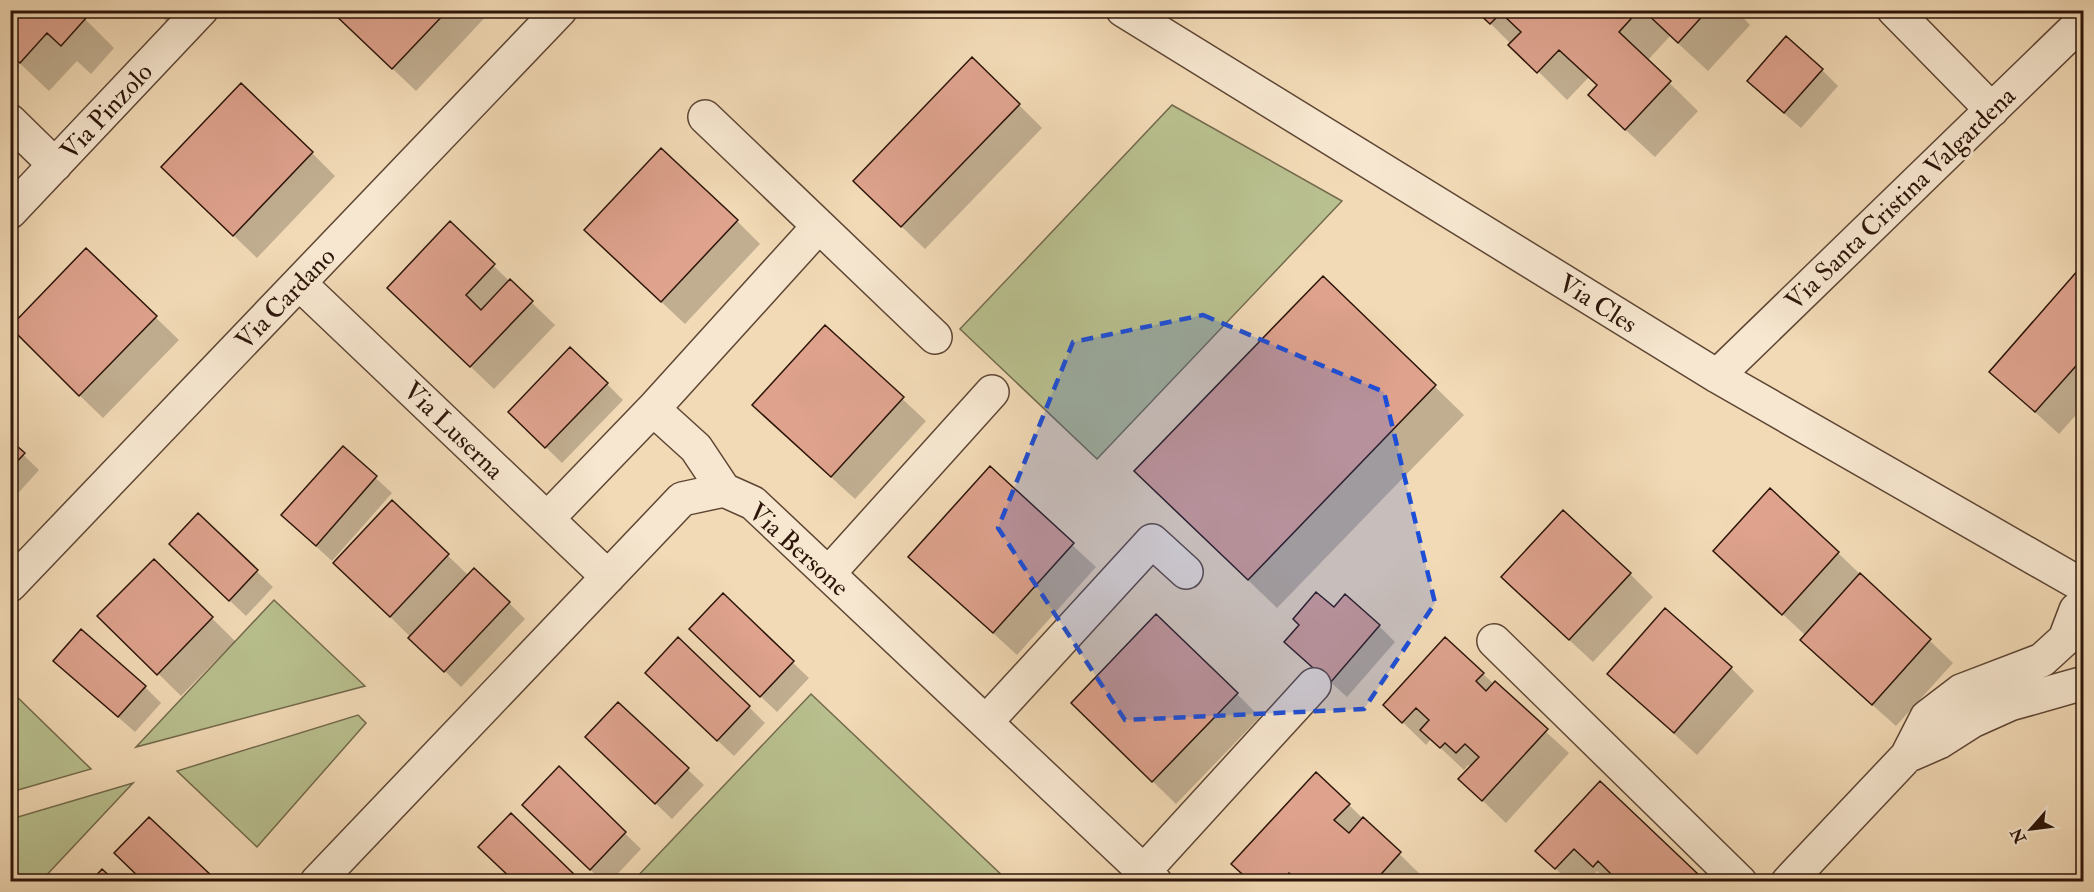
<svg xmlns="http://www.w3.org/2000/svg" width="2094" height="892" font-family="'IM FELL Double Pica',serif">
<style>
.green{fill:#b9c08f;stroke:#736a4c;stroke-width:1.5}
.shadow{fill:#0003}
.building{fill:#dea28d;stroke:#2d1509;stroke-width:1.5}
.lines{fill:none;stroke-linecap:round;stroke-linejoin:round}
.minor-casing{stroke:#5e4634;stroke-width:36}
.minor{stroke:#f7e7d0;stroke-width:33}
.marked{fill:#1d4ed8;fill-opacity:0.2;stroke:#1d4ed8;stroke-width:4.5;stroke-dasharray:12 8;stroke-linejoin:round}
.labels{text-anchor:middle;stroke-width:6;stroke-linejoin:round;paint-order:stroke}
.street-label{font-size:26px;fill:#2d1509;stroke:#f7e7d0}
</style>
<rect width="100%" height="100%" fill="#f2dab6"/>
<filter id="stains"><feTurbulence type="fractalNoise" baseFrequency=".00333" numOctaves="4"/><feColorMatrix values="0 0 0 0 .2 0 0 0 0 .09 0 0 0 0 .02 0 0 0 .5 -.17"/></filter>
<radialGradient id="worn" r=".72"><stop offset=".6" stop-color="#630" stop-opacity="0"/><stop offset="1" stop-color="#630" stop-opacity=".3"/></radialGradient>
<path class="green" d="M1172,105l170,96 -245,258 -137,-130z
M274,600l91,86 -229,61z
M11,691l80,78 -80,23z
M811,694l197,187h-375z
M358,715l8,8 -109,124 -80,-76z
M133,783l-92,98h-30v-62z"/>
<path class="shadow" d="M76,10l38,38 -23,26 -14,-13 -28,30 -39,-37z
M154,10h42l-19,21z
M331,10h161l-76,81z
M1477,10h259l14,15 -42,46 -38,-35 -23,25 51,50 -43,46 -36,-33 -20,-38 -10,-9 -22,23z
M1822,70l16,16 -37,42 -36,-31z
M1019,105l23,23 -117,121 -47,-45z
M312,153l23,23 -78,82 -71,-68z
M737,221l23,23 -75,80 -76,-71z
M450,224l105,101 -61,64 -82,-78z
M86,250l93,90 -76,78 -92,-89z
M2084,275v131l-25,28 -68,-62z
M1323,278l141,137 -187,193 -112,-108z
M825,327l101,94 -71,78 -78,-71z
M607,384l16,16 -61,63 -36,-35z
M10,442l29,28 -27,30 -2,-1z
M343,448l49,45 -60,68 -33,-30z
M990,469l106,98 -79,88 -107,-98z
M392,502l77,74 40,27 16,16 -64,68 -103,-102z
M198,515l75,72 -27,29 -59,-56z
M1715,551l123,2 115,110 -57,63 -71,-63 -19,-27z
M154,561l81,80 -54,55 -81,-80z
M1630,574l23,23 -60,65 -67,-62z
M723,596l86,82 -32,34 -70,-67z
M1334,610l45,16 16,16 -48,55 -61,-55z
M1731,668l23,23 -57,64 -88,-81z
M1483,674l86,79 -63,70 -46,-44 11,-12 -3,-2 -4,5 -33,-31 -5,6 -41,-40z
M71,676l74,11 16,16 -26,29z
M663,689l86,18 16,16 -31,33z
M1237,694l23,23 -84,87 -80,-78z
M618,704l86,81 -32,34 -69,-66z
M559,769l82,80 -31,33h-7l-63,-61z
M1600,784l104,98h-94l-13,-11 -10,11h-18l-32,-32z
M1349,805l74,72 -5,5h-167z
M446,876l6,6h-11z"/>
<path class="building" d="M10,10h68l8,8 -25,28 -14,-13 -27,30 -10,-9z
M330,10h118l-56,59z
M1475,10h164l-20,22 52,49 -46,49 -37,-35 9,-10 -38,-35 -22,23 -29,-28 13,-13 -20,-19 -11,11z
M1643,10h65l-30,33z
M1786,36l37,33 -39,44 -37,-32z
M972,57l48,47 -119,123 -48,-46z
M241,83l72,69 -80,84 -72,-69z
M661,148l77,72 -77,82 -77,-72z
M450,221l45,43 -29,31 15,15 29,-31 23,22 -63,66 -83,-79z
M86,248l71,68 -78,80 -69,-69z
M2079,269l5,4v84l-49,55 -46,-40z
M1323,276l113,109 -188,195 -114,-109z
M825,325l79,72 -73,80 -79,-72z
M570,347l38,36 -63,65 -37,-36z
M10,440l15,13 -15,16z
M343,446l34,30 -61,70 -35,-31z
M990,466l84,77 -81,90 -85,-76z
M1770,488l69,64 -57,63 -69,-64z
M392,500l57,54 -59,63 -57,-54z
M1563,510l68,63 -62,67 -68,-63z
M198,513l60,57 -29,31 -60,-57z
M154,559l59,58 -56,58 -60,-59z
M474,568l36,34 -66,70 -36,-34z
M1860,573l71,66 -59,66 -72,-65z
M1316,592l18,15 11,-13 35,31 -50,58 -46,-41 15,-17 -6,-6z
M723,593l71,68 -34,36 -71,-68z
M1665,608l67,59 -58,66 -67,-59z
M1156,614l82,79 -86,89 -81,-79z
M81,629l65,57 -28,31 -65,-56z
M678,637l72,69 -33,35 -72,-68z
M1445,637l39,36 -8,8 10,10 9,-10 53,48 -66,72 -24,-22 21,-22 -14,-13 -9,9 -11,-10 -5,5 -20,-18 9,-10 -13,-12 -14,15 -19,-18z
M618,702l71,66 -34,36 -70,-67z
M559,766l67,66 -36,38 -68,-65z
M1316,772l34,32 -16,16 15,13 14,-16 38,35 -27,30h-76l-9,-9 -8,9h-30l-20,-18z
M1600,781l99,94 -6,7h-74l-21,-21 -5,6 -19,-18 -19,20 -20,-18z
M511,813l69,67 -2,2h-63l-37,-35z
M149,817l64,60 -4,5h-65l-30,-29z
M102,869l14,13h-26z"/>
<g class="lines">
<defs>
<path id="minor" d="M1123,10l594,366 363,208
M1894,10l98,100
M705,117l230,220
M10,121l45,44
M10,212l191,-202
M299,283l309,294
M1717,376l367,-356
M653,409l166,-183
M547,519l106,-110 43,39 28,42
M828,574l164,-182
M10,585l550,-575
M1494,641l246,241
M986,722l166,-181 34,31
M1907,756l32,-14 33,-21 38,-17 74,-21
M1144,871l170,-186
M317,882l365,-383 42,-9 29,13 402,379
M1788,882l119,-126 20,-39 34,-26 81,-31 23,-21 11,-29"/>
</defs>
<use href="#minor" class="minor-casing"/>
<use href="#minor" class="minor"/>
</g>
<path class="marked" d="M1203,315l181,77 51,211 -71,106 -239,11 -127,-192 75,-186z"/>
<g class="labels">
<g class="street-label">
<text transform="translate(106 111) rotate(-47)" y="9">Via Pinzolo</text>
<text transform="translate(1900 198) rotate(-44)" y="9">Via Santa Cristina Valgardena</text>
<text transform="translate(285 298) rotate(-46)" y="9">Via Cardano</text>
<text transform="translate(1598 303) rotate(32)" y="9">Via Cles</text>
<text transform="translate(454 430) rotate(44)" y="9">Via Luserna</text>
<text transform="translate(799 549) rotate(42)" y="9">Via Bersone</text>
</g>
</g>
<rect width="2094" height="892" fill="none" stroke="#f2dab6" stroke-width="36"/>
<rect x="12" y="12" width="2070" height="868" fill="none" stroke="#2d1509" stroke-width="3"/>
<rect x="18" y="18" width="2058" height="856" fill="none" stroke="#2d1509" stroke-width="1.5"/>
<g transform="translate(2031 829) rotate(242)" stroke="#f7e7d0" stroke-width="4.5" paint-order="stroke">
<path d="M0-4.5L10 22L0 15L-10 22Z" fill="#2d1509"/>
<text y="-9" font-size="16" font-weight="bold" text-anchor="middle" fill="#2d1509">N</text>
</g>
<rect width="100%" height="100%" filter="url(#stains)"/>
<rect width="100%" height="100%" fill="url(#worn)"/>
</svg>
